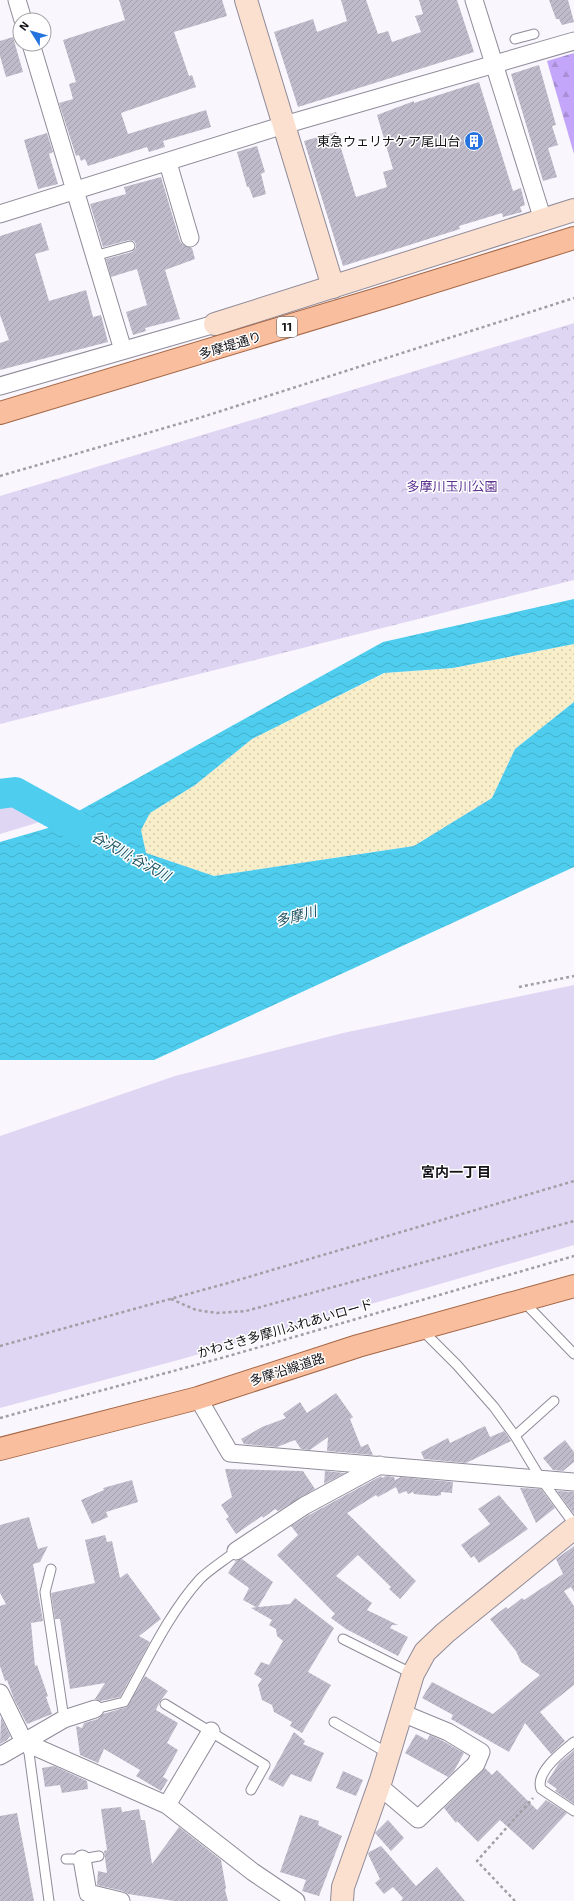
<svg xmlns="http://www.w3.org/2000/svg" width="574" height="1901" font-family="'Exo 2','Noto Sans JP',sans-serif">
<style>
.grass{fill:#dfd6f4}
.forest{fill:url(#forest-firs)}
.sand{fill:url(#sand-dots)}
.park{fill:url(#park-crowns)}
.water{fill:url(#water-waves)}
.lines{fill:none;stroke-linecap:round;stroke-linejoin:round}
.river{stroke:#4ecdee;stroke-width:30}
.building{fill:url(#building-hatch)}
.lane-casing{stroke:#8f8b99;stroke-width:11}
.street-casing{stroke:#8f8b99;stroke-width:19}
.secondary-casing{stroke:#8f8b99;stroke-width:24}
.primary-casing{stroke:#a56645;stroke-width:24}
.path{stroke:#a19fa4;stroke-width:2.5;stroke-dasharray:3 3;stroke-linecap:butt}
.lane{stroke:#fff;stroke-width:9}
.street{stroke:#fff;stroke-width:17}
.secondary{stroke:#fbdfcf;stroke-width:22}
.primary{stroke:#f8be9e;stroke-width:22}
.labels{text-anchor:middle;stroke-width:3;stroke-linejoin:round;paint-order:stroke}
.shield{fill:#fff;stroke:#5a595d;stroke-width:1}
.shield-label{font-size:12px;font-weight:bold;fill:#141217}
.poi-label{font-size:13px;fill:#141217;stroke:#fff;text-anchor:end}
.street-label{font-size:13px;fill:#141217;stroke:#fff}
.park-label{font-size:13px;fill:#5a318f;stroke:#fff}
.water-label{font-size:14px;font-style:italic;fill:#1f5462;stroke:#fff}
.neighbourhood-label{font-size:14px;font-weight:bold;fill:#141217;stroke:#fff}
</style>
<defs>
<pattern id="forest-firs" width="22" height="20" patternUnits="userSpaceOnUse"><rect width="22" height="20" fill="#c3a6f9"/><path d="M5 1l3.5 6h-7zM16 11l3.5 6h-7z" fill="#a78ed5"/></pattern>
<pattern id="sand-dots" width="8" height="8" patternUnits="userSpaceOnUse"><rect width="8" height="8" fill="#f8eec9"/><path d="M2 2h.1M6 6h.1" fill="none" stroke="#d4cbac" stroke-width="1.8" stroke-linecap="round"/></pattern>
<pattern id="park-crowns" width="20" height="18" patternUnits="userSpaceOnUse"><rect width="20" height="18" fill="#dfd6f4"/><path d="M2 6a3 3 0 1 1 6 0M12 15a3 3 0 1 1 6 0" fill="none" stroke="#beb7d0"/></pattern>
<pattern id="water-waves" width="16" height="10" patternUnits="userSpaceOnUse"><rect width="16" height="10" fill="#4ecdee"/><path d="M0 5q4-4 8 0t8 0" fill="none" stroke="#43afcb"/></pattern>
<pattern id="building-hatch" width="6" height="6" patternUnits="userSpaceOnUse"><rect width="6" height="6" fill="#c0bbca"/><path d="M-1 1l2-2M0 6l6-6M5 7l2-2" fill="none" stroke="#a4a0ad"/></pattern>
</defs>
<rect width="100%" height="100%" fill="#f9f7fd"/>
<path class="grass" d="M10,804l32,11 1,6 -43,13v-29z
M574,985v260l-392,114 -182,49v-272l175,-60 168,-43z"/>
<path class="forest" d="M574,53v101l-27,-93z"/>
<path class="sand" d="M574,644v58l-59,47 -23,49 -78,48 -200,30 -68,-23 -5,-23 9,-17 45,-28 57,-46 133,-66 68,-5z"/>
<path class="park" d="M574,323v257l-574,144v-228z"/>
<path class="water" d="M574,599v45l-121,24 -69,5 -132,66 -57,46 -45,28 -9,17 5,23 68,23 200,-30 78,-48 23,-49 59,-47v165l-420,193h-154v-218l48,-14 335,-186z"/>
<g class="lines">
<path class="river" d="M0,794l15,-2 85,47"/>
</g>
<path class="building" d="M119,0h103l5,16 -53,16 15,44 3,-1 4,12 -75,26 7,21 78,-24 5,17 -48,14 2,6 -16,5 -2,-5 -59,19 -3,-7 -4,2 -2,-6 -3,1 -17,-53 14,-4 -4,-15 7,-2 -13,-42 62,-20z
M341,0h25l12,34 10,-3 4,11 29,-10 -6,-16 8,-2 -4,-14h38l17,52 -176,55 -24,-75 39,-13 4,13 30,-11z
M549,0h19l6,22 -12,3 -3,-6h-3z
M13,37l10,35 -17,5 -6,-21v-15z
M539,65l17,60 -4,1 6,19 -10,3 9,29 -14,4 -32,-107z
M479,82l34,109 8,-3 4,17 -5,2 2,5 -19,5 -1,-4 -43,13 1,3 -117,37 -39,-125 32,-9 20,65 31,-10 -4,-15 10,-3 -16,-54 37,-14v2z
M47,133l6,19 -4,2 9,30 -20,5 -14,-49z
M257,146l8,26 -4,2 5,20 -13,4 -4,-11h-2l-10,-35z
M161,177l19,64 3,4 9,3 3,11 -30,11 15,49 -35,9 1,3 -13,4 -7,-23 21,-7 -10,-36 -26,8 -5,-18 26,-7 4,-4v-4l-2,-3 -5,-1 -26,7 -13,-43 36,-10 -2,-7z
M41,223l8,27 -14,4 14,47 37,-11 7,27 8,-2 7,27 -108,28v-27l9,-3 -9,-25v-79z
M336,1393l17,24 -3,2 11,28 7,-3 5,11 -46,-4 1,-14 -18,13 -9,-1 -6,-9 -18,7 -33,-3 -3,-5 21,-12 24,-9 -3,-4 17,-12 7,11z
M485,1426l5,11 14,-6 7,10 -45,22 -42,-4 -3,-7 27,-14 2,5z
M565,1440l9,12v10l-11,9 -10,-1 -10,-12z
M225,1469l78,2 12,18 -37,22 -3,-2 -12,9 -1,-2 -26,18 -10,-15 3,-2 -8,-12 11,-8z
M325,1471l20,2 -21,11z
M381,1476l1,2 4,-2 8,1 1,3 6,-3 52,5 -1,11 -11,-1v3l-5,1 -22,-2 -1,-2 -5,2 -2,-3 -7,3 -3,-7 -18,10 -2,-2 -29,18 69,68 -16,18 -11,-10 2,-2 -33,-32 -22,21 36,27 -5,7 31,15h-6l-2,3 18,9 -10,19 -52,-27 -15,-11 4,-4 -58,-59 21,-20 -7,-9 18,-11z
M132,1480l6,22 -32,10 2,5 -16,7 -11,-24 23,-10 -1,-2z
M520,1488l21,1 14,19 -19,15z
M557,1491l17,1v22z
M499,1495l29,34 -49,34 -5,-7 -3,2 -10,-13 29,-21 -12,-15z
M29,1517l9,32 10,-3 -8,16 -7,2 10,57 -12,2 4,43 2,-1 11,31 -2,1 6,17 -25,10 -13,-25 -7,-19 -2,1 -5,-15v-60l6,-2 -6,-11v-68z
M105,1535l2,7 5,-1 8,37 7,-5 34,46 -22,17 11,6 -30,55 -19,4 -6,-2 10,-16 -35,6 -10,-70h-5l-4,-26 44,-10 -10,-43z
M574,1546v46l-3,-5 -7,4 10,15v79l-34,27 25,29 -14,13 -26,-31 -16,29 -58,-33 2,-4 -31,-17 10,-16 61,32 47,-39 -19,-13 -5,-11 -26,-32 16,-12 2,2 14,-11 2,2 39,-26 -7,-15z
M242,1559l31,23 -15,25 32,-3 5,-6 39,30 -26,44 23,13 -29,48 -12,-7 2,-4 -18,-10 -2,-7 -10,-5 -4,-15 4,-6 -8,-5 7,-12 8,3 14,-24 -6,-5 -1,-7 -7,-4 3,-5 -21,-12 5,-1 -13,-7 6,-12 -21,-15 8,-12z
M145,1676l23,15 -8,10 -4,9 22,13 -11,20 11,7 -15,27 5,3 -7,11 -25,-15 4,-6 -36,-21 -6,14 -18,-8 -4,-29 6,2 2,-5 14,-4 5,-5 24,-7z
M1,1717l9,19 -3,4 -7,4z
M294,1732l11,9 -2,3 21,9 -13,29 -20,-8 -8,13 -15,-8z
M416,1734l11,6 3,-5 13,6 21,12 -10,18 -6,6 -43,-24z
M574,1750v54l-19,-13 2,-2 -10,-7 12,-19z
M54,1766l33,15 1,8 -26,4 -2,-8 -15,2 -3,-19z
M485,1768l7,7 5,-5 40,40 9,-10 21,13 -34,37 -33,-30 -22,22 -21,-21 -1,2 -12,-15z
M343,1771l20,9 -7,16 -20,-8z
M121,1807l1,5 17,-3 2,11h4l7,44 27,-37 42,33 5,28 -1,2 3,11h-54l-46,-7 -5,-3 -26,-6 1,-14 9,2 -3,-22 3,-1 -6,-41z
M17,1813l17,88h-34v-85z
M300,1815l19,6 -1,4 24,11 -23,60 -17,-5 4,-11 -26,-8z
M388,1820l16,18 -13,13 -16,-18z
M381,1846l35,40 21,-19 28,34h-64l2,-3 -10,-11 -9,7 -9,-11 5,-4 -12,-25 1,-2z"/>
<g class="lines">
<defs>
<path id="lane" d="M515,39l19,-5
M94,256l36,-10
M523,1301l51,53
M421,1329l36,36 37,42 21,29 26,43 33,45
M515,1436l39,-35
M51,1569l-6,23 19,127
M343,1639l70,35
M165,1704l100,61 -14,25
M95,1709l29,-7c23,-41 45,-89 76,-123 10,-10 25,-19 36,-28
M334,1722l55,32
M574,1742c-12,10 -39,30 -33,47l33,22
M25,1743l4,10 20,148
M66,1859h16l17,-3"/>
<path id="street" d="M17,0l6,20
M474,0l69,220
M31,44l92,306
M168,163l22,75
M0,214l284,-89 290,-84
M0,386l215,-62
M198,1398l32,55 344,29
M236,1551l68,-45 76,-41
M0,1693l24,49 143,63 86,67 43,29
M0,1756l64,-37 31,-10
M378,1785l40,34 58,-55 5,-12 -33,-20 -46,-19
M167,1805l44,-74
M82,1859l6,34 33,8"/>
<path id="secondary" d="M246,0l87,287
M215,324l359,-114
M342,1901l1,-14 38,-107 32,-106 12,-22 20,-19 129,-105"/>
<path id="primary" d="M0,413l391,-118 183,-57
M0,1449l198,-51 160,-52 216,-60"/>
</defs>
<use href="#lane" class="lane-casing"/>
<use href="#street" class="street-casing"/>
<use href="#secondary" class="secondary-casing"/>
<use href="#primary" class="primary-casing"/>
<path class="path" d="M0,476l199,-58 375,-120
M519,987l55,-11
M171,1299l25,11 21,3 29,-2 328,-90
M0,1346l228,-63 346,-102
M0,1418l225,-61 349,-101
M515,1901l-38,-40 56,-63"/>
<use href="#lane" class="lane"/>
<use href="#street" class="street"/>
<use href="#secondary" class="secondary"/>
<use href="#primary" class="primary"/>
</g>
<defs>
<symbol id="building-disc" viewBox="-11 -11 22 22"><circle r="9.5" fill="#2473de" stroke="#fff"/><path d="M-4-6H4V6H1V3H-1V6H-4ZM-2.5-4.3h1.7v1.8h-1.7ZM.8-4.3h1.7v1.8H.8ZM-2.5-1h1.7V.8h-1.7ZM.8-1h1.7V.8H.8Z" fill="#fff"/></symbol>
</defs>
<g fill-rule="evenodd">
<use href="#building-disc" x="463" y="130" width="22" height="22"/>
</g>
<g class="labels">
<rect class="shield" x="277" y="317" width="20" height="20" rx="3"/>
<g class="shield-label">
<text x="287" y="331">11</text>
</g>
<g class="poi-label">
<text x="460" y="146">東急ウェリナケア尾山台</text>
</g>
<g class="street-label">
<text transform="translate(230 345) rotate(-17)" y="5">多摩堤通り</text>
<text transform="translate(285 1328) rotate(-16)" y="5">かわさき多摩川ふれあいロード</text>
<text transform="translate(287 1369) rotate(-18)" y="5">多摩沿線道路</text>
</g>
<g class="park-label">
<text x="452" y="491">多摩川玉川公園</text>
</g>
<g class="water-label">
<text transform="translate(131 856) rotate(29)" y="5">谷沢川;谷沢川</text>
<text transform="translate(296 916) rotate(-15)" y="5">多摩川</text>
</g>
<g class="neighbourhood-label">
<text x="456" y="1177">宮内一丁目</text>
</g>
</g>
<g transform="translate(32 32) rotate(307)"><circle r="19" fill="#ffffff" stroke="#a1a0a2"/>
<path d="M0-3L7 15L0 10L-7 15Z" fill="#2473de"/>
<text y="-6" font-size="11" font-weight="bold" text-anchor="middle" fill="#141217">N</text>
</g>
</svg>
